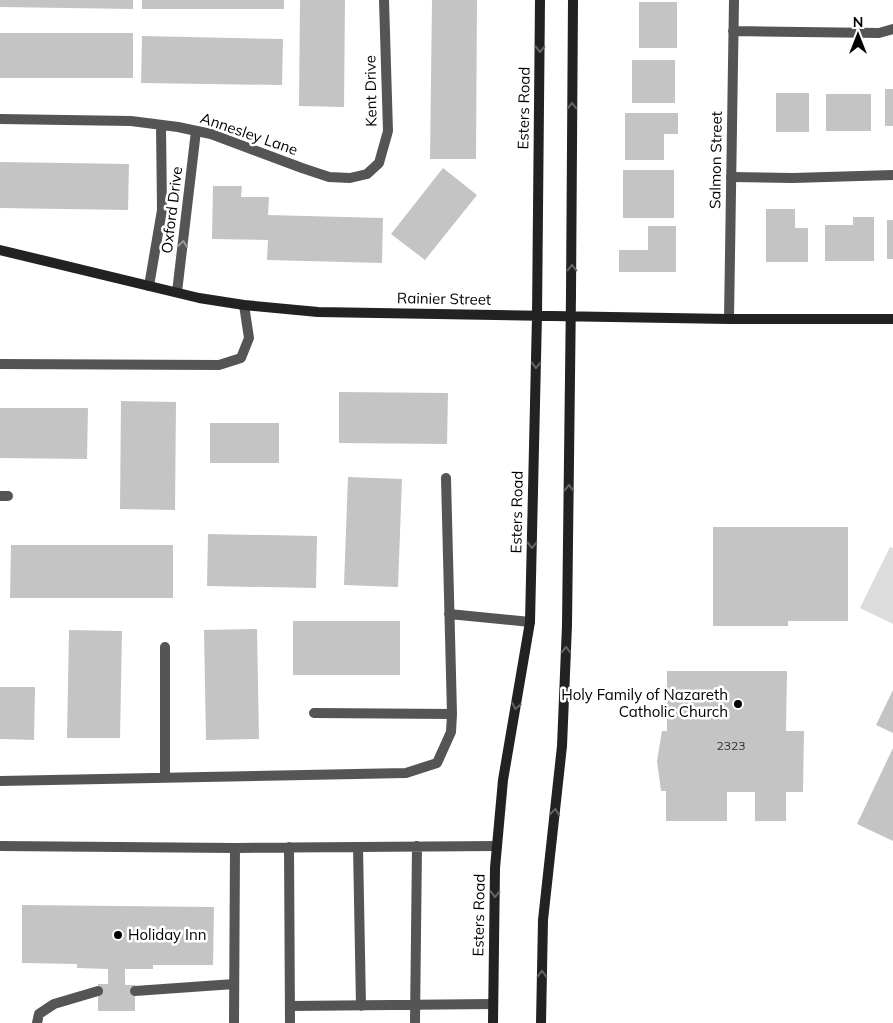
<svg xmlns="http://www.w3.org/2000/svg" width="893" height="1023" font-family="Mulish,sans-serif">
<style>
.green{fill:#dcdcdc}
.building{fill:#c4c4c4}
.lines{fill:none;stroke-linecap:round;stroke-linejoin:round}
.lane{stroke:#555;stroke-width:10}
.street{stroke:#555;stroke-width:10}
.secondary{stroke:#222;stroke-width:10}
.oneway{stroke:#646464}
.oneway2{stroke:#999}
.poi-dot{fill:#000;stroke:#fff;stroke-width:2}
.labels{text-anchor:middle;stroke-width:5;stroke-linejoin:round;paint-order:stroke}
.number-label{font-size:12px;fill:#313131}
.street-label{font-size:15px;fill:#000;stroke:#fff}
.poi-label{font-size:15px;fill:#000;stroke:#fff;text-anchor:end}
</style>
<rect width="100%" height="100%" fill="#fff"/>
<path class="green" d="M890,547l3,1v76l-33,-16z"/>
<path class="building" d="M0,0h133v9l-133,-2z
M142,0h142v9h-142z
M300,0h45l-1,107 -45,-1z
M432,0h45l-1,159h-46z
M639,2h38v46h-38z
M0,33h133v45h-133z
M142,36l141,3 -1,46 -141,-2z
M632,60h43v43h-43z
M885,89h8v37h-8z
M776,93h33v39h-33z
M826,94h45v37h-45z
M625,113h53v21h-14v26h-39z
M0,162l129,2 -1,46 -128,-2z
M443,168l34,27 -52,65 -34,-26z
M623,170h51v48h-51z
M213,186h29l-1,11h28l-1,18 115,3 -1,45 -115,-3 1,-20 -56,-1z
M766,209h29v19h13v34h-42z
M853,217h21v44h-49v-36h28z
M887,220h6v39h-6z
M648,226h28v46h-57v-22h29z
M339,392l109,1 -1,51 -108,-1z
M121,401l55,1 -1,108 -55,-1z
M0,408h88l-1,51 -87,-1z
M210,423h69v40h-69z
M348,477l54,2 -4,108 -54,-2z
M713,527h135v94h-60v5h-75z
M208,534l109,2 -1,52 -109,-2z
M11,545h162v53h-163z
M293,621h107v54h-107z
M257,629l2,110 -53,1 -2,-110z
M69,630l53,1 -2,107h-53z
M667,671h120l-1,60h18l-1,61h-17v29h-31v-29h-28v29h-61v-30h-5l-4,-30 5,-30h5z
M0,687h35l-1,53 -34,-1z
M893,690v43l-17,-8z
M893,748v93l-36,-17z
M22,905l192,2 -1,58h-60v4h-28v16h10v26h-37v-27h10v-15l-31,-1v-4l-55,-1z"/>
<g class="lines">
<path class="lane" d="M731,177l62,1 100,-3
M0,364l219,1 22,-7 8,-20 -5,-33
M0,496h8
M449,614l81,8
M165,647v131
M314,713l138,1
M0,781l406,-8 31,-10 14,-31 1,-18 -6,-236
M0,846l235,2 -1,175
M289,847l1,176
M358,847l3,159
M235,848l262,-2
M135,991l99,-7
M290,1006l203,-2
M37,1023l2,-9 15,-10 44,-13
M415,1023l2,-177"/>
<path class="street" d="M733,31l146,2 14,-4
M0,119l131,2 47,6 33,7 91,34 27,9 21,1 17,-4 12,-11 9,-32 -4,-131
M149,286l13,-76 -1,-85
M177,292l19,-161
M729,319l5,-319"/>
<path class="secondary" d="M0,250l199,48 45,7 74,7 411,7h164
M493,1023l2,-155 8,-88 27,-158 7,-306 3,-316
M541,1023l2,-103 19,-174 5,-121 4,-331 2,-294"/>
</g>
<defs><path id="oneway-chevron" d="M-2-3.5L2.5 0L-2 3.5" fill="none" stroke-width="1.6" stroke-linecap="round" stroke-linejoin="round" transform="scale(1.25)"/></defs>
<g class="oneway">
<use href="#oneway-chevron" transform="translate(540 49) rotate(91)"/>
<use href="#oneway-chevron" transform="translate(572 106) rotate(-90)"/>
<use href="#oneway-chevron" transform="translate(572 268) rotate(-90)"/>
<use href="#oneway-chevron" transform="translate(536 365) rotate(91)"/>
<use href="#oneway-chevron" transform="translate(569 488) rotate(-89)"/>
<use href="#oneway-chevron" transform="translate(532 545) rotate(91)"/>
<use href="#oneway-chevron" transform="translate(566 650) rotate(-88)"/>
<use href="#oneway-chevron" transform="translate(516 706) rotate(100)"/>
<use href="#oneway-chevron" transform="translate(555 812) rotate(-84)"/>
<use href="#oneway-chevron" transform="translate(495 894) rotate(91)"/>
<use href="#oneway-chevron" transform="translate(542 974) rotate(-89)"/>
</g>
<use class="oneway2" href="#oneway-chevron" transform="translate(183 244) rotate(-83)"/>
<g class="poi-dot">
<circle cx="738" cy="704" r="5"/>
<circle cx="118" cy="935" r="5"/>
</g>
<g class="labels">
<g class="number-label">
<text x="731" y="750">2323</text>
</g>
<g class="street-label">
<text transform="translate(371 91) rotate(-91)" y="5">Kent Drive</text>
<text transform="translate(524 108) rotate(-89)" y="5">Esters Road</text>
<text transform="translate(249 134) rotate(19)" y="5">Annesley Lane</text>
<text transform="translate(716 160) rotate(-89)" y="5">Salmon Street</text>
<text transform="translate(172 210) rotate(-83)" y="5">Oxford Drive</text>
<text transform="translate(444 299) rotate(1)" y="5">Rainier Street</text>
<text transform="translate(517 512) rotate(-89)" y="5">Esters Road</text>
<text transform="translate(479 915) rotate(-89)" y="5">Esters Road</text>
</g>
<g class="poi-label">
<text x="728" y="700">Holy Family of Nazareth<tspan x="728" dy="17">Catholic Church</tspan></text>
<text x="128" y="940" text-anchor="start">Holiday Inn</text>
</g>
</g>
<g transform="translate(858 35)" stroke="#ffffff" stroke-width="4" paint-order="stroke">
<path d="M0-4L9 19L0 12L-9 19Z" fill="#000000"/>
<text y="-8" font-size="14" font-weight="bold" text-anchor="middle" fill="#000000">N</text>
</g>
</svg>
